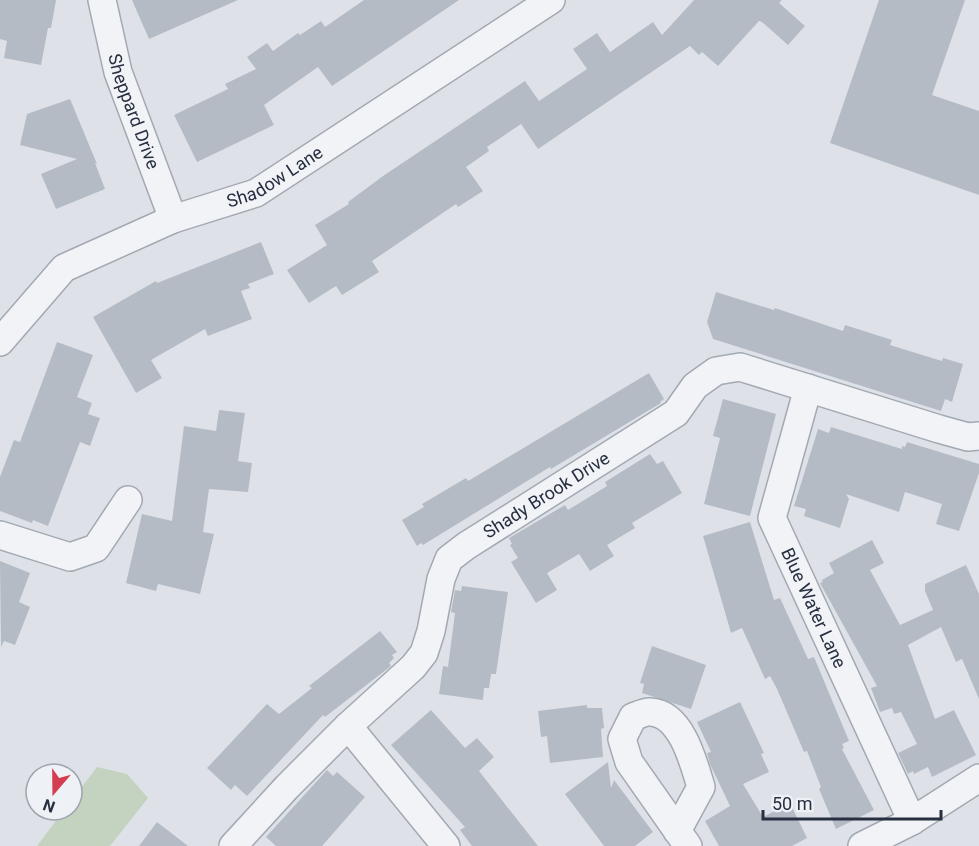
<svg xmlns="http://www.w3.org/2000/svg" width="979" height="846" font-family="Roboto,sans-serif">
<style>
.green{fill:#c3d3bf}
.building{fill:#b5bbc5}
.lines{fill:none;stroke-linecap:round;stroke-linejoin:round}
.minor-casing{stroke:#a3a9b2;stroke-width:30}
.minor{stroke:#f1f3f7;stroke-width:27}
.labels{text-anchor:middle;stroke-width:6;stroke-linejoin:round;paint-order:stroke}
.street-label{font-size:18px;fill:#272f40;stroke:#eef1f6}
</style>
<rect width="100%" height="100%" fill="#dee2e8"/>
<path class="green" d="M97,767l30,7 21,24 -38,48h-73l27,-36h8v-10z"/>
<path class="building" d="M0,0h56l-5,28h-3l-7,37 -37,-7 3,-17 -7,-2z
M132,0h106l-89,39z
M364,0h95l-127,86 -14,-19 -54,38 10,20 -77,37 -23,-47 54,-26 -3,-5 31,-15 -9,-12 20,-14 6,8 25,-18 2,2 21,-14 4,6z
M694,0h88l-3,3 26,23 -17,19 -26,-23 -3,-1 -41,45 -16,-14 -3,3 -9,-9 -152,103 -17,-25 -34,23 2,4 -23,16 17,24 -25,16 -2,-3 -84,57 7,11 -37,23 -6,-9 -27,17 -22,-33 40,-25 -12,-20 34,-21 -1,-2 35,-26 142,-95 14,20 48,-32 -14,-20 24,-16 13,19 43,-30 9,13z
M879,0h86l-33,95 47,16v84l-149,-52z
M70,99l27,65 -2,-1 10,26 -49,20 -15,-35 36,-15 -57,-14 7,-31z
M261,242l13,32 -26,10 2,4 -9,3 11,28 -44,17 -3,-7 -54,31 11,18 -26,15 -43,-76 63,-36 1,2z
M716,292l58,18 1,-2 68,23 2,-6 47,15 -2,5 16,5 36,11 1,-3 20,6 -11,38 -7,-3 -4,12 -228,-72 -6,-17z
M57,342l36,13 -16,42 15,6 -4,11 12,4 -10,28 -10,-4 -32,84 -15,-6 -1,3 -32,-12v-34l14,-37 6,2z
M649,373l15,26 -4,3 1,1 -110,66 -1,-2 -127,78 -2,-2 -4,3 -15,-26 22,-13 -2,-3 44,-26 2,3z
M723,399l53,15 -26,102 -46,-12 16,-66 -7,-2z
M219,410l26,3 -7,48 14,2 -4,29 -39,-3 -6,43 11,2 -14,60 -42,-10 -2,7 -30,-8 16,-69 30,7 12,-95 32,5z
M831,427l71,22v-3l3,1 2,-5 72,22v9l-20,58 -23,-7 6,-20 -37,-12 -6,20 -53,-18 3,5 -9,29 -36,-12 2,-7 -12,-3 24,-77 11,4z
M650,454l7,10 6,-3 19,32 -50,30 3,5 -28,17 7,11 -24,15 -11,-17 -32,19 10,17 -21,13 -25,-41 7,-4 -8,-13 2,-1 -3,-6 56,-33 3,5 39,-24 -2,-4z
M750,522l24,78 6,-2 28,61 6,-2 35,84 -7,3 2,4 -2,1 32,61 -38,19 -17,-40 2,-2 -14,-36 -3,1 -27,-63 -7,-13 -5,3 -23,-51 -11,5 -28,-97z
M872,540l12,23 -14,7 30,55 33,-15 -8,-19v-7l41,-19 13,29v105l-17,-40 -6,3 -15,-35 -33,18 27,74 19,-9 22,45 -44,22 -4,-10 -14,7 -1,-3 -5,3 -10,-21 19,-9 -16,-32 -7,2 -2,-6 -12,4 -9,-24 6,-2 -57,-103 3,-1 -1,-2 12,-7 -5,-10z
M0,561l30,12 -11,29 11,5 -15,38 -11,-4 -3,6z
M462,586l46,6 -12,82h-5l-2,14h-5l-1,12 -44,-6 4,-28 5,1 7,-54 -4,-1 4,-22 6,1z
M380,631l17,21 -5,3 2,3 -5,5 2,3 -66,51 -2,-2 -76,81 -12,-11 -4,5 -24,-22 60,-64 12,10 33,-26 -3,-2z
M652,646l54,19 -15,44 -49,-16 2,-9 -4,-1z
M740,702l24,51 -3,1 8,18 -26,12 20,33 27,-14 17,35 -15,8h-73l-14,-25 25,-15 -20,-42 -3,-11 4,-1 -14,-30z
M587,705v3h15l2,20 -3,1 2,28 -53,6 -3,-27 -6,1 -3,-26z
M431,710l34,38 12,-10 17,19 -15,14 59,75h-66l-12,-16 5,-3 -74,-82z
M608,762l3,26 3,-8 39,52 -18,14h-31l-39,-52z
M327,770l6,6 4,-4 28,25 -43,49h-46l-10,-9z
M157,822l31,24h-49z"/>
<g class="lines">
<defs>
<g id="minor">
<path id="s1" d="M102,0l16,72 55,147"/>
<path id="s2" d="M0,342l64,-74 109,-49 83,-26 295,-193"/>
<path id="s3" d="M808,388l-36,130 140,303"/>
<path d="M0,535l70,22 26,-9 32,-48"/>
<path d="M348,726l98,120"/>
<path d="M677,831l24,-44c-7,-23 -19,-73 -50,-75 -5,-1 -13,3 -18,5l-11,22 7,23 59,84"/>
<path id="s4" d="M233,846l54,-59 61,-61 65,-59 11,-14 7,-22 10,-52 8,-20 17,-13 210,-133 19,-27 21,-15 24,-4 199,62 29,8 11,-1"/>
<path d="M862,846l50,-25 67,-43"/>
</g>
</defs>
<use href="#minor" class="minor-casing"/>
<use href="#minor" class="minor"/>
</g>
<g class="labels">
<g class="street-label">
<text dy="6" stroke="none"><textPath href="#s1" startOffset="116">Sheppard Drive</textPath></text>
<text dy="6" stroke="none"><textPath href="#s2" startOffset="328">Shadow Lane</textPath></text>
<text dy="6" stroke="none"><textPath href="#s4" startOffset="486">Shady Brook Drive</textPath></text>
<text dy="6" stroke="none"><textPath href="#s3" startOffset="234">Blue Water Lane</textPath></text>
</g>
</g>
<g transform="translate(54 792) rotate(200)"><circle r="28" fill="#eef1f6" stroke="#9ea3ad" stroke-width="1.5"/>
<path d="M0-4.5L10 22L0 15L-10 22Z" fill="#d33e50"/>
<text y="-9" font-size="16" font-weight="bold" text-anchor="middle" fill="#272f40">N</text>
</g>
<path d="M763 810v9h178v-9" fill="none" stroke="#272f40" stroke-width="3"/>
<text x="772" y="810" font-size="18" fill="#272f40" stroke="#eef1f6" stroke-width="4.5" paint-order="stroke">50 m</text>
</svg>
